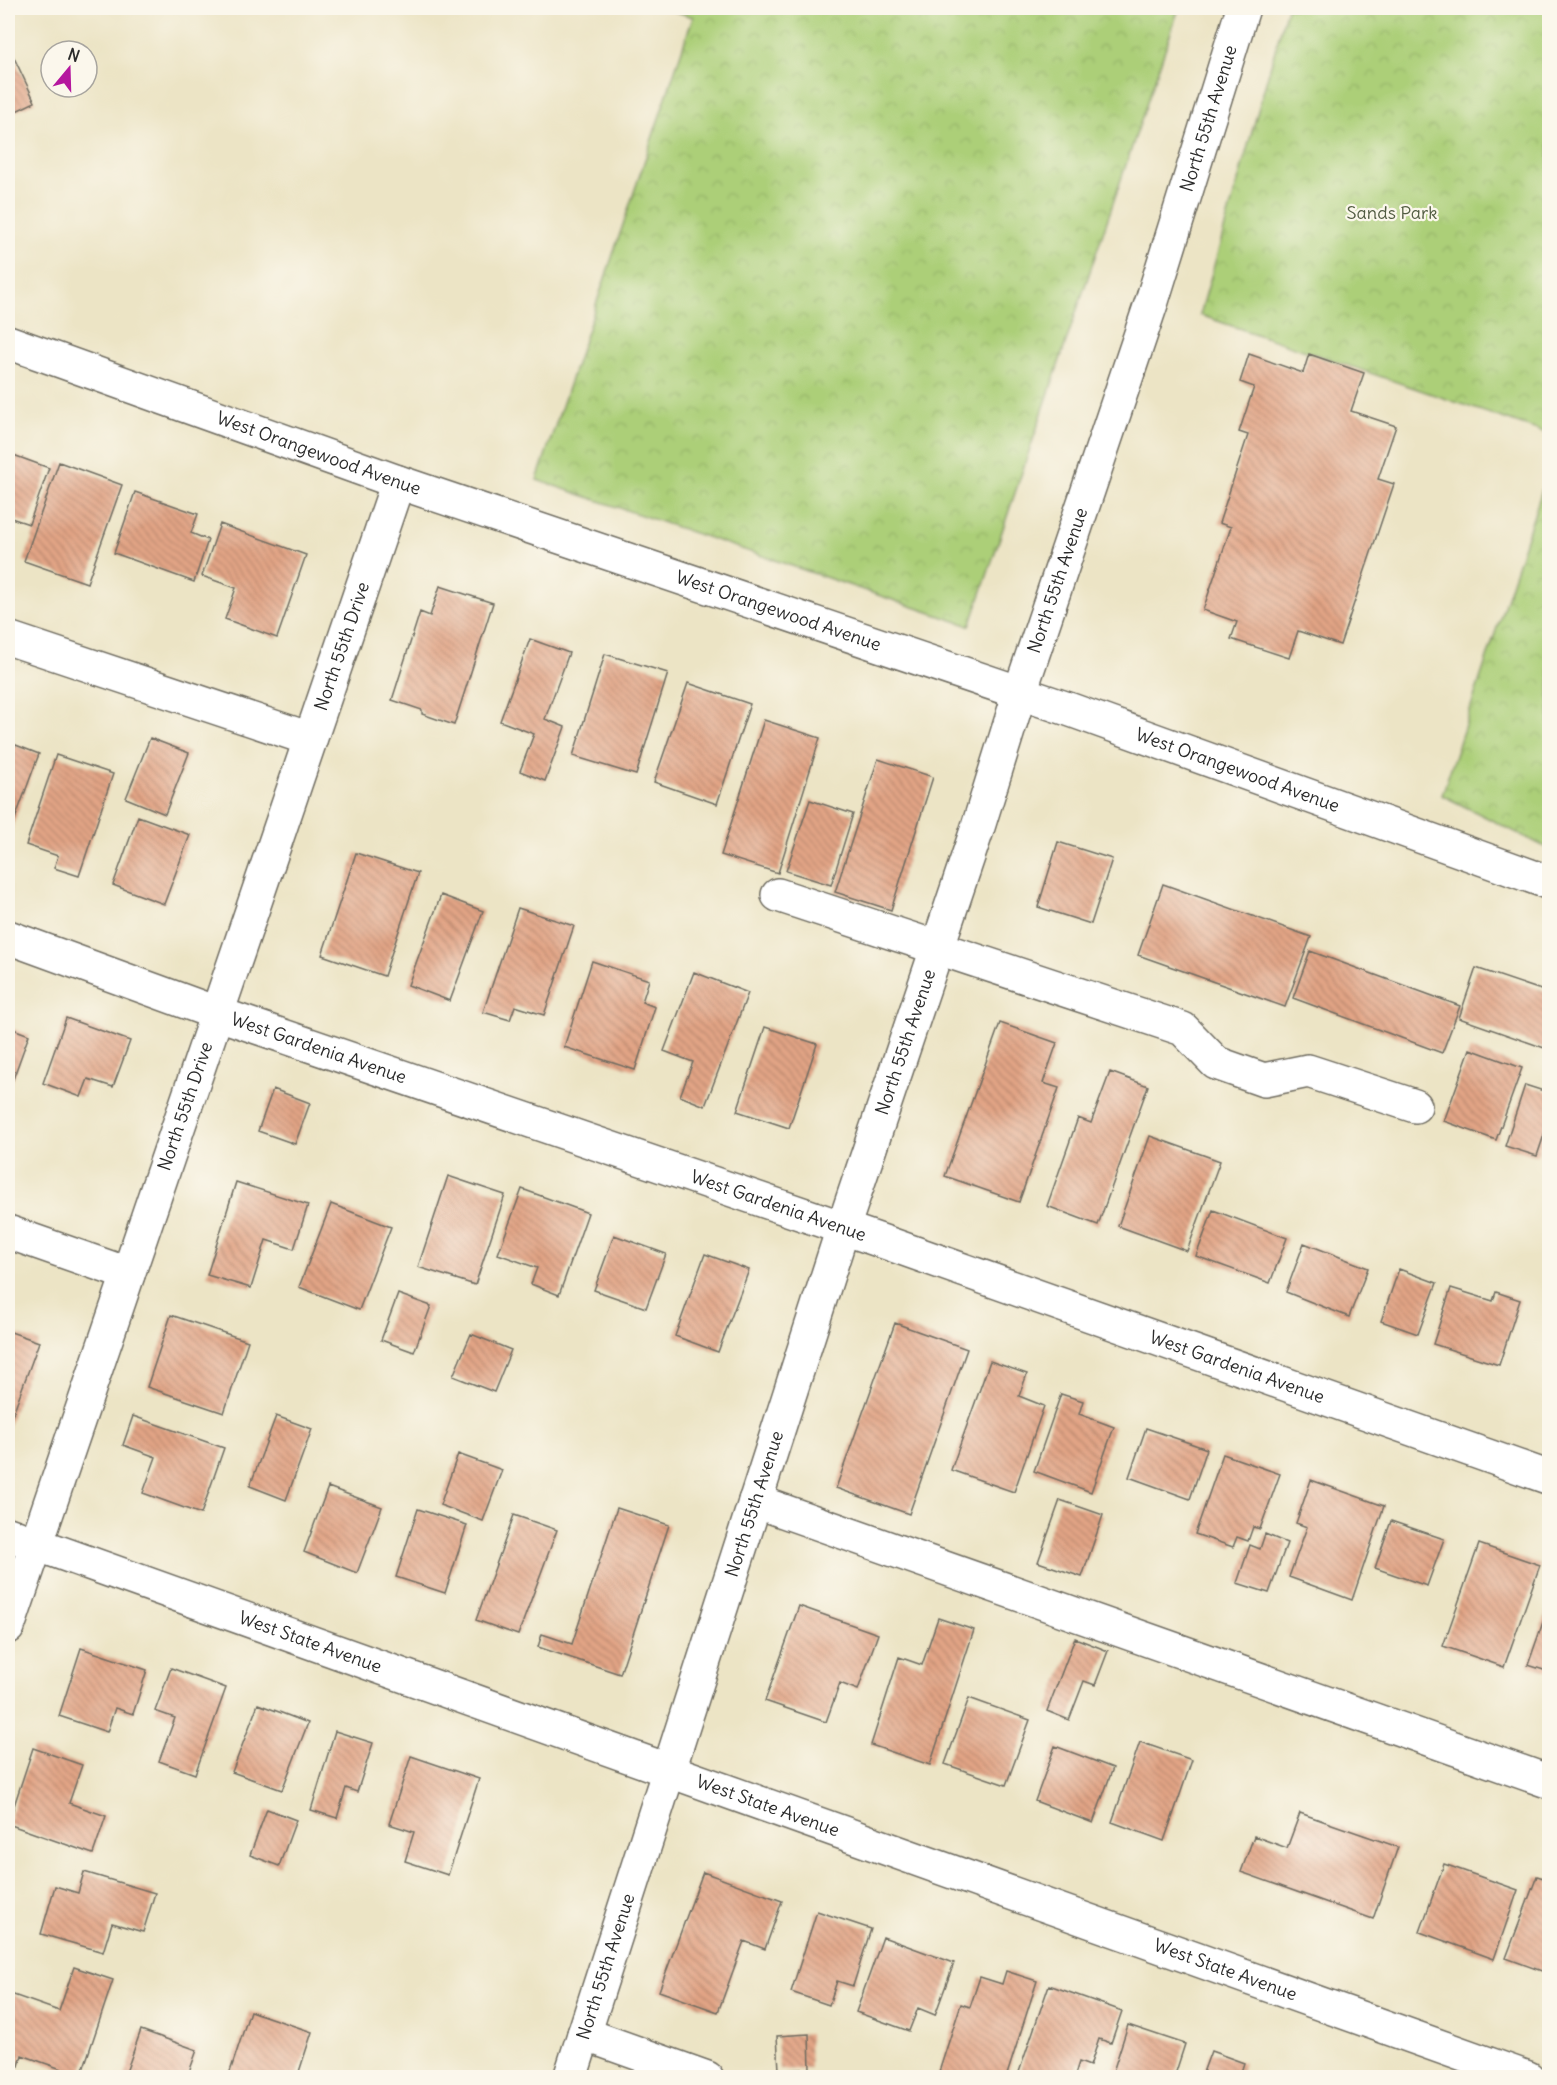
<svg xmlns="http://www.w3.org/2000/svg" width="1557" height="2085" font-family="Delius,sans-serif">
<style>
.park{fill:url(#park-crowns);stroke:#6c7d52;stroke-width:1.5}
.building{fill:url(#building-back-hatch)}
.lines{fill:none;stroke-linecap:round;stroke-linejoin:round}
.minor-casing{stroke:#6f6c61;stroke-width:36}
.minor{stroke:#fff;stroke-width:33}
.labels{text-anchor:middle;stroke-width:4.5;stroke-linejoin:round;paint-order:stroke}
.street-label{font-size:18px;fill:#2b2b2b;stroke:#fbf7ec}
.park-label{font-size:18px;fill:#525c42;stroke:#fbf7ec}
</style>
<defs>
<pattern id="park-crowns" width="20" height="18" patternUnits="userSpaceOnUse" patternTransform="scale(1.5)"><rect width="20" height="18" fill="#accf78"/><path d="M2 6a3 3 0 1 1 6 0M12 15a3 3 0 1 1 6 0" fill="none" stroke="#94b268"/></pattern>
<pattern id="building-back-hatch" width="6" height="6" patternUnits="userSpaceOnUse" patternTransform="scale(1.5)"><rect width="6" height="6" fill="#e2a485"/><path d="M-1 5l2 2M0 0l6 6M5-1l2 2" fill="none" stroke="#b7866d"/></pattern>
</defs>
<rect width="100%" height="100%" fill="#fbf7ec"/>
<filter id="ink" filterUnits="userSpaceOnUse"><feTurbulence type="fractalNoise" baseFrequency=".0167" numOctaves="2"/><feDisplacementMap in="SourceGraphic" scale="12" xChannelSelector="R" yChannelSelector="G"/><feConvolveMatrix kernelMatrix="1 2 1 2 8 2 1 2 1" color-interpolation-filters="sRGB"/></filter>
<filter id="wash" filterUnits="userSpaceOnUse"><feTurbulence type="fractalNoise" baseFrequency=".008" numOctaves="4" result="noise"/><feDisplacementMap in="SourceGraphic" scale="24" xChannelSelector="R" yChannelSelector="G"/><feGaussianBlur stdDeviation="1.35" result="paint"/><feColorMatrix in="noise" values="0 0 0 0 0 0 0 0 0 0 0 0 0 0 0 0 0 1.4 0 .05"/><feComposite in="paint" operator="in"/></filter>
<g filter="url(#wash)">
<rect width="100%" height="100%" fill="#ece4c5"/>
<path class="park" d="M664,8h515l-209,618 -433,-146 156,-463z
M1287,8h262v426l-349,-119z
M1549,469l1,380h-1l-107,-54z"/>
<g id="blocks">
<path class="building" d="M8,45l27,57 -27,13z
M1249,354l54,19 6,-19 55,19 -13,38 45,15 -18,53 16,5 -54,161 -42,-14 -9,27 -58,-19 6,-17 -34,-12 28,-83 -12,-4 29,-88 -9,-3 15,-45 -14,-5z
M8,453l41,15 -20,56 -21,-7z
M59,462l63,23 -35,98 -63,-22z
M135,492l63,22 -7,19 17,7 -14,42 -80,-29z
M220,524l86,31 -29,83 -52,-19 11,-31 -34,-12z
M440,586l53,17 -39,122 -32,-11v-4l-30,-10 28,-88 10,4z
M530,639l39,14 -24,66 20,8 -20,54 -25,-10 14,-37 -34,-13z
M605,654l63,19 -32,102 -63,-19z
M688,683l62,21 -33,100 -63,-22z
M764,720l56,18 -42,135 -57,-18z
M150,738l39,15 -24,61 -39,-16z
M8,742l31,12 -31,84z
M56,755l57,19 -34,102 -25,-8 4,-12 -32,-11z
M878,759l55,18 -42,133 -56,-18z
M810,800l43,14 -22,71 -45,-14z
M138,816l52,19 -26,69 -51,-19z
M1058,842l54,17 -21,65 -53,-17z
M356,853l62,20 -34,103 -62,-21z
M1163,884l148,53 -26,70 -147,-52z
M441,895l42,16 -33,90 -42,-16z
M518,908l56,18 -30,89 -29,-9 -5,14 -27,-8z
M1310,951l150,55 -18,47 -149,-55z
M592,961l57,19 -7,22 13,5 -20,63 -71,-23z
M1476,968l74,25v57l-91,-32z
M694,972l54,21 -43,113 -25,-10 13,-34 -29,-11z
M66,1018l64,23 -17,46 -25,-8 -7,18 -38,-14z
M1000,1023l57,20 -14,40 16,5 -40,114 -74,-26z
M8,1027l21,8 -21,58z
M765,1027l52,17 -28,84 -52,-17z
M1470,1049l52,19 -26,72 -52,-19z
M1110,1072l38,14 -50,139 -51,-19 31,-88 13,5z
M1525,1085l25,8v24l-13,39 -32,-10z
M273,1089l37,14 -15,41 -37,-13z
M1150,1136l70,25 -33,90 -69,-25z
M448,1176l57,19 -30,90 -57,-18z
M236,1182l72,23 -14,44 -28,-9 -15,48 -44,-13z
M522,1189l66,24 -29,82 -28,-11 6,-16 -39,-14z
M331,1204l60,23 -32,83 -60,-23z
M1213,1210l74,28 -17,45 -74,-27z
M614,1235l52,19 -20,54 -52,-18z
M1304,1243l64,25 -19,49 -63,-25z
M705,1254l44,16 -31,82 -43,-16z
M1399,1269l38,14 -19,51 -37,-13z
M1451,1288l42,13 3,-9 24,8 -21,65 -66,-21z
M398,1294l33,12 -17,46 -33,-12z
M171,1315l77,26 -24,72 -77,-26z
M895,1323l72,26 -58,165 -73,-26z
M8,1331l31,11 -31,85z
M471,1334l40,16 -17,42 -41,-16z
M990,1361l37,13 -8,22 25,10 -30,86 -63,-22z
M1061,1394l22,7 -4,13 35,13 -23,65 -57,-21z
M133,1416l91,32 -23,66 -58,-21 13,-36 -33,-12z
M276,1416l36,13 -26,71 -36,-14z
M1146,1428l61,21 -17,50 -61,-22z
M458,1454l44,16 -19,51 -43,-16z
M1223,1454l57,20 -20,55 -7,-2 -5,14 -11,-4 -4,10 -38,-13z
M1311,1480l73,26 -32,94 -63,-23 18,-50 -11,-4z
M328,1487l54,20 -25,66 -53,-21z
M1060,1500l43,15 -21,62 -44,-15z
M617,1508l52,17 -49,149 -82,-27 4,-13 30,10z
M418,1509l49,16 -22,68 -49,-16z
M514,1515l43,15 -39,105 -42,-15z
M1391,1521l53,18 -17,47 -52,-18z
M1265,1534l22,9 -18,50 -32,-10 13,-38 10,4z
M1479,1544l61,21 -36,102 -61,-21z
M1549,1605h1v67l-22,-7z
M799,1606l79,28 -20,56 -18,-7 -14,39 -61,-21z
M938,1618l36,12 -44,135 -59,-20 28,-88 23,8z
M1075,1638l33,13 -13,34 -11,-4 -15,39 -22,-9z
M81,1648l66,22 -14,44 -18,-6 -8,24 -48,-16z
M171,1668l55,20 -31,86 -36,-13 16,-43 -20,-7z
M969,1698l61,22 -24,65 -61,-21z
M258,1704l50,19 -26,67 -50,-18z
M335,1731l38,12 -16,49 -11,-4 -9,30 -26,-8z
M1140,1742l52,18 -28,81 -52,-19z
M1055,1746l58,22 -20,55 -58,-22z
M33,1748l49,17 -13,38 37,13 -13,38 -85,-30z
M411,1756l68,23 -31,96 -43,-14 9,-29 -25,-8z
M267,1809l29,11 -17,46 -29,-11z
M1300,1813l98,34 -25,72 -132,-47 13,-36 33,12z
M1444,1864l74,26 -24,69 -74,-27z
M84,1872l71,21 -12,39 -31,-9 -9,29 -62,-18 14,-48 23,7z
M703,1872l79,29 -17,48 -21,-8 -26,71 -59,-21z
M1537,1876l13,4v94l-44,-16z
M817,1911l54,18 -18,57 -16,-5 -8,24 -38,-13z
M883,1937l71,26 -19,52 -17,-7 -9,23 -53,-19z
M74,1967l39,13 -32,96 -59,-21 -3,11 -11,-4v-69l51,18z
M1006,1971l31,10 -31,97h-69l24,-74 9,3 10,-30 22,7z
M1049,1985l73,26 -11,32 -12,-4 -9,27 -11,-4 -5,16h-57z
M250,2011l62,21 -15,46h-69z
M1128,2025l57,19 -11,34h-63z
M141,2030l56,20 -10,28h-63z
M809,2034l1,35 -31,1 -2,-34z
M1211,2051l33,12 -4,12 6,3h-45z"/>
</g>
</g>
<g filter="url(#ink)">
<use href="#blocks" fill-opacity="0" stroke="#6f6c61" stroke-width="1.5"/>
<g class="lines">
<defs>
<g id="minor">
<path id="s1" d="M8,342l390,140 673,228 479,173"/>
<path d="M8,638l302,101"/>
<path d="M778,895l405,134 33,34 48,17 44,-9 107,35"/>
<path id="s2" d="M8,937l208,76 671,230 663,235"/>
<path d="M8,1232l120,42"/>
<path d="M755,1501l795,281"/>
<path id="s3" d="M8,1534l1520,544"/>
<path id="s4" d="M8,1627l390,-1145"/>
<path d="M584,2034l123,44"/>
<path id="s5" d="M570,2078l273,-850 135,-401 42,-135 132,-391 91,-293"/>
</g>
</defs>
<use href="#minor" class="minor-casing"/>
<use href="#minor" class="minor"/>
</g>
</g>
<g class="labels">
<g class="street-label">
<text dy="6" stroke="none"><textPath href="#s5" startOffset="2061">North 55th Avenue</textPath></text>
<text dy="6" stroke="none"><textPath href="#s1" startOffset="330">West Orangewood Avenue</textPath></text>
<text dy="6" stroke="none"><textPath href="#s5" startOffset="1575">North 55th Avenue</textPath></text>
<text dy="6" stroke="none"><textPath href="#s1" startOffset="816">West Orangewood Avenue</textPath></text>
<text dy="6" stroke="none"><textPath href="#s4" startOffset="1036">North 55th Drive</textPath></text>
<text dy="6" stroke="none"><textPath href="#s1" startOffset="1302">West Orangewood Avenue</textPath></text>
<text dy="6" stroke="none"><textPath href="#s5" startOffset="1089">North 55th Avenue</textPath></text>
<text dy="6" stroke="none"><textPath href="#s2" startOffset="330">West Gardenia Avenue</textPath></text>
<text dy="6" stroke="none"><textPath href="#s4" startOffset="550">North 55th Drive</textPath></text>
<text dy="6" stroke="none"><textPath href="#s2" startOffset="816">West Gardenia Avenue</textPath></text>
<text dy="6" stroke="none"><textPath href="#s2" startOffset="1302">West Gardenia Avenue</textPath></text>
<text dy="6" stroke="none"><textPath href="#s5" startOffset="603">North 55th Avenue</textPath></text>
<text dy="6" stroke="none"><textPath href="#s3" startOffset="321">West State Avenue</textPath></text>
<text dy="6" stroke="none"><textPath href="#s3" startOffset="807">West State Avenue</textPath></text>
<text dy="6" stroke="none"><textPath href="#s5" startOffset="117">North 55th Avenue</textPath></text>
<text dy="6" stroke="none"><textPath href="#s3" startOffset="1293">West State Avenue</textPath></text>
</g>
<g class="park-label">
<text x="1392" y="219">Sands Park</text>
</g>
</g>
<rect width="1557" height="2085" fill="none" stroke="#fbf7ec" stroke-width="30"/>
<g transform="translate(69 69) rotate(19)"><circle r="28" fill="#fbf7ec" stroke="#a8a59f" stroke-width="1.5"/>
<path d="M0-4.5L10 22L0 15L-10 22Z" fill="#b5179e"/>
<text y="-9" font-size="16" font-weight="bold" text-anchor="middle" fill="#2b2b2b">N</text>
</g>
</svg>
